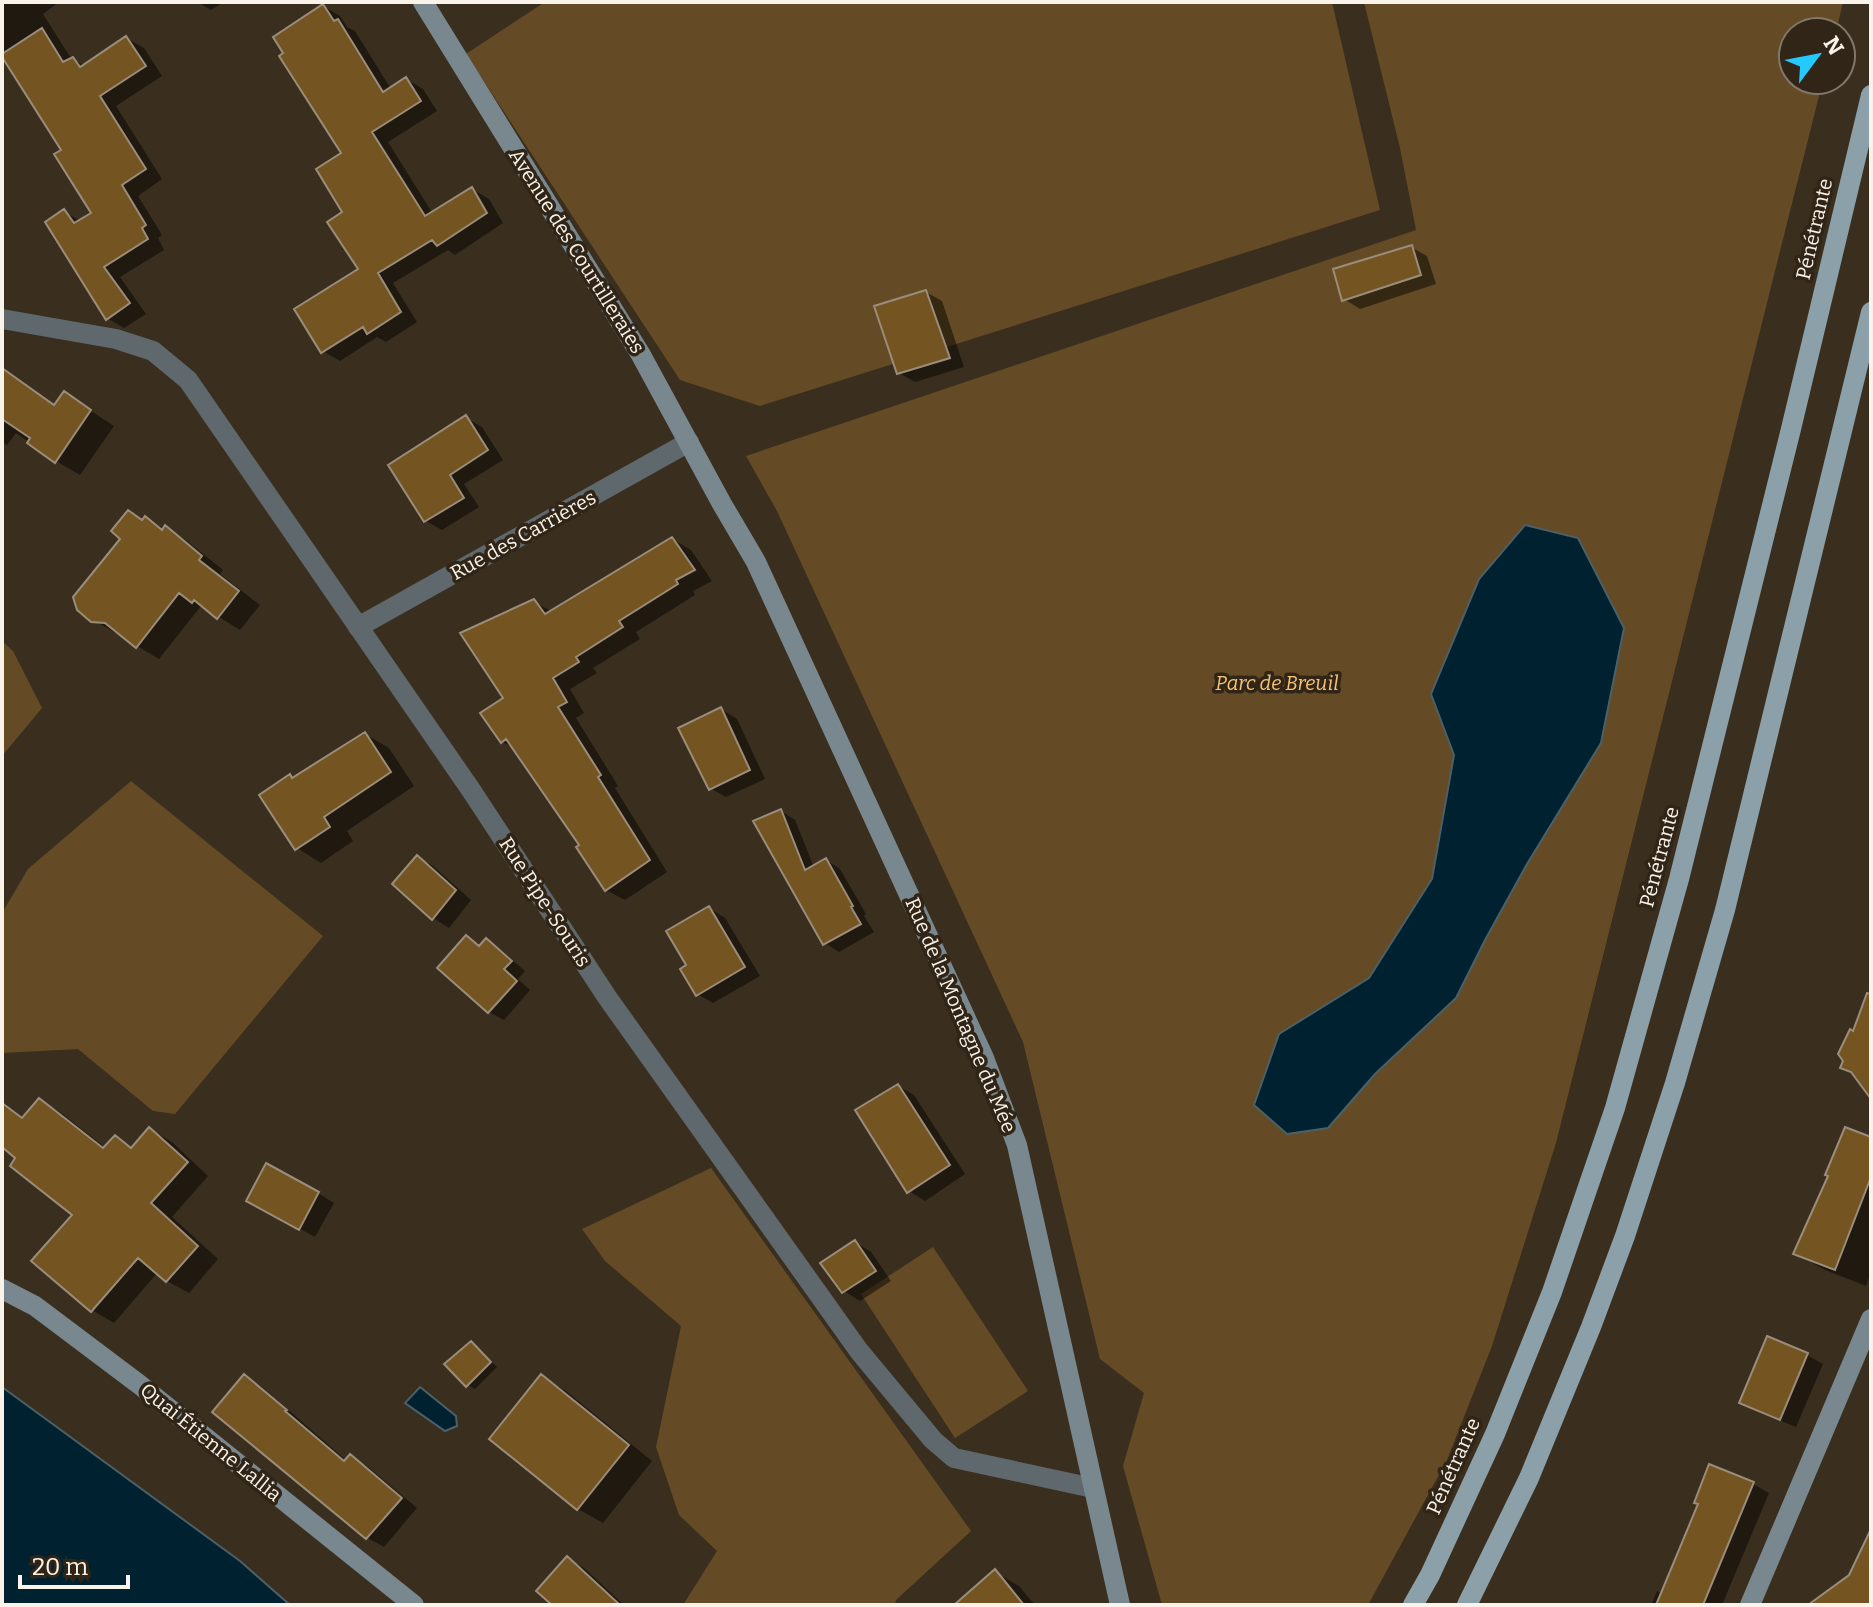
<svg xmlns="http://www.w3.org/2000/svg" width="1873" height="1607" font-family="Bitter,serif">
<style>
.green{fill:#644b25}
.water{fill:#00212f;stroke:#4b6067;stroke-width:2}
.shadow{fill:#0007}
.building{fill:#745421;stroke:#9a8d7b;stroke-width:2}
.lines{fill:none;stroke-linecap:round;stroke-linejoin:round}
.street{stroke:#5f696d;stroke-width:20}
.secondary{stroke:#79888f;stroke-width:20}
.primary{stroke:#8ca0a9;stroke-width:20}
.labels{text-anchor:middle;stroke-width:7;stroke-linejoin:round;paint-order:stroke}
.street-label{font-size:20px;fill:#faf3e9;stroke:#302516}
.park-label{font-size:20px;font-style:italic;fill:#f5c277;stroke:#302516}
</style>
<rect width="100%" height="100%" fill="#3a2f1f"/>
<path class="green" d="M545,2h787l48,208 -620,196 -80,-26 -214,-326z
M1364,2h479l-7,30h-43v48h30l-267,1063 -64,203 -45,114 -79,145h-206l-39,-139 21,-73 -44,-34 -77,-317 -246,-531 -31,-55 670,-226 -16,-82z
M2,641l11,10 29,57 -40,48z
M131,781l192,155 -148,178 -22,-3 -75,-62 -76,4v-140l26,-44z
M711,1168l260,363 -75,69 -1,5h-212l34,-54 -38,-36 -23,-68 25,-121 -76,-65 -23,-32z
M933,1247l95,144 -73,47 -94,-144z"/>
<path class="water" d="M1525,525l53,13 46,90 -23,115 -74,121 -42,76 -29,58 -81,76 -47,54 -41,6 -33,-29 25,-71 90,-56 63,-99 22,-124 -23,-61 48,-115z
M2,1387l238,174 50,44h-288z
M420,1387l36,29 1,10 -12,5 -40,-28z"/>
<path class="shadow" d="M2,2h57l-16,12 29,46 1,-1 12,7 41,-28 18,10 18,28 -46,30 46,73 -24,17 24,39 -4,3 6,12 -44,27 26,37 -22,14 -17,-10 -43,-106 17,9 13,-8 -30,-62 -62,-97z
M197,2h27l-13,8z
M323,6l17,10 7,11 8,4 36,58 15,-10 17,10 14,22 -49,31 45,72 39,-25 17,10 14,24 -48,32 -7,-5 -55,33 24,39 -31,20 -9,-5 -37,24 -17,-10 38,-82 -17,-56v-60z
M1411,247l16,9 9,28 -76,25 -16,-10z
M926,292l16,9 22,66 -49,15 -16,-9z
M2,370l54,36 9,-12 49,32 -34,49 -24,-14 -40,-28 -9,12 -5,-3z
M466,418l16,9 21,33 -39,24 15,23 -37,23 -16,-9z
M129,512l14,9 2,-2 19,11 1,-2 22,13 36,29 -3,4 40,31 -20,25 -39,-24 -42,53 -22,-13 -15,-12 -6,-1 -23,-13 30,-82z
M672,539l19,11 21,31 -19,10 2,4 -59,37 4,7 -47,29 4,5 -27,16 14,24 -8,5 42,68 -3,2 52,84 -42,28 -19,-10 -24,-45 -66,-96 -14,-7 4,-43 28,-97 17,9z
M721,709l16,10 28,60 -39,18 -16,-9z
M365,734l24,14 25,38 -67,45 6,10 -32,22 -24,-15 -7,-71 4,2z
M781,811l14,9 19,47 12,-7 14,9 26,45 -2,2 10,16 -35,20 -14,-9z
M417,857l16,9 38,34 -22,28 -16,-10z
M709,908l16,10 35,58 -47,27 -16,-9 -8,-29z
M467,938l15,8 4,-5 15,9 24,21 -7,8 12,11 -26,30 -15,-8z
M898,1086l16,9 51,79 -40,27 -16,-10z
M40,1100l21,13 45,35 9,-11 18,11 17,-19 22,13 36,34 -36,41 46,42 -29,34 -22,-12 -9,-9 -44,51 -22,-13 -17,-95 -57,-57 -16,-13v-21l22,-5z
M1871,1139v133l-5,14 -41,-16 -30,-17z
M318,1193l16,10 -19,34 -67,-37z
M855,1242l16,10 20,29 -31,20 -16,-10z
M1768,1339l39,16 16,9 -27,63 -39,-16 -16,-9z
M471,1344l7,4 19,19 -22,22 -7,-4z
M245,1377l16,9 86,75 4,-4 16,9 50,42 -33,39 -16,-9 -154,-127z
M542,1377l24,14 86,70 -49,62 -25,-14 -86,-70z
M1753,1484l16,9 -47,112h-71l6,-14 6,3 37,-90z
M568,1559l16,9 40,37h-69z
M995,1572l24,14 16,19h-78z"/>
<path class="building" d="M323,4l11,17 4,-2 45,73 23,-15 15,24 -49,31 53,84 47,-29 15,26 -50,33 -5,-6 -54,33 23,39 -34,22 -4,-7 -42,26 -27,-44 64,-40 -31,-47 15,-10 -26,-43 25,-16 -62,-97 4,-3 -10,-16z
M42,28l21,34 10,-5 7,10 46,-31 20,30 -46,30 46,73 -24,16 24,40 -4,3 6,11 -44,28 26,36 -24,17 -61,-98 19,-13 10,14 17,-10 -37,-59 7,-4 -59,-93v-3z
M1412,245l9,30 -79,26 -9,-32z
M926,290l24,68 -53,16 -23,-68z
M2,368l52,37 10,-14 27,19 -36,53 -28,-20 3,-5 -28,-19z
M466,415l22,35 -38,25 14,23 -40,24 -36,-57z
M128,510l14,10 3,-4 17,14 3,-5 37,31 -3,4 40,31 -22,28 -23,-19 -2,3 -13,-10 -43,55 -31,-25 -14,-1 -14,-12 -4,-13 47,-58 -9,-8z
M672,537l23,33 -19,10 2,4 -59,37 4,6 -47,30 3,5 -26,16 14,24 -9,5 43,68 -3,2 52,83 -45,31 -29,-44 3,-2 -73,-106 -5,4 -21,-30 23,-15 -43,-65 74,-34 11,15z
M721,707l29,63 -41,20 -31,-62z
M365,732l26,40 -67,45 6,10 -35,23 -36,-55 31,-21 2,4z
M781,809l24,61 21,-12 27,48 -2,1 10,17 -38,21 -70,-124z
M417,855l39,35 -24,30 -40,-36z
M709,906l36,61 -49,29 -16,-27 6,-4 -20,-34z
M466,935l13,11 7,-8 26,23 -8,8 13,12 -29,32 -51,-45z
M1867,993l4,1v105l-20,-27 -11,-4 3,-7 -5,-7 12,-25 3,2z
M898,1084l52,81 -43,28 -52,-83z
M39,1098l64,50 12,-13 16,13 18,-21 39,35 -37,41 47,43 -32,36 -28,-24 -47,54 -60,-51 41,-46 -62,-49 5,-8 -13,-11v-44l20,15z
M1845,1127l26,10v40l-36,93 -42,-16 35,-78 -3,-1z
M266,1163l53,29 -20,38 -53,-29z
M855,1240l21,31 -34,22 -22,-30z
M1767,1336l41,17 -28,67 -41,-17z
M471,1341l20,21 -25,25 -22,-23z
M244,1374l43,36 -2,1 59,50 6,-7 52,44 -36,41 -154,-127z
M541,1374l88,71 -52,65 -88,-71z
M1709,1464l45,18 -51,123h-47l42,-101 -4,-1z
M1871,1529v76h-63l41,-30z
M567,1556l53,49h-68l-16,-14z
M995,1569l29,36h-70z"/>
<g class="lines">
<path class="street" d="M2,319l114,20 37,12 35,29 283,410 136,207 252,354 74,89 21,18 139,30
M358,627l331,-185"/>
<path class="secondary" d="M423,2l218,353 81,149 34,58 228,496 33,87 103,460
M2,1289l33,17 105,79 274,220
M1750,1605l121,-286"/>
<path class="primary" d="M1413,1605l17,-30 65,-141 57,-142 63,-184 64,-229 111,-446 81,-338
M1467,1605l62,-127 62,-151 34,-91 50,-153 50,-173 146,-598"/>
</g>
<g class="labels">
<g class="street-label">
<text transform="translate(1814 229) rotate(-77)" y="7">Pénétrante</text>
<text transform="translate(577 251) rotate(58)" y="7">Avenue des Courtilleraies</text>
<text transform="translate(523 535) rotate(-29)" y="7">Rue des Carrières</text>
<text transform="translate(1659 857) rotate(-75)" y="7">Pénétrante</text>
<text transform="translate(545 902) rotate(57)" y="7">Rue Pipe-Souris</text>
<text transform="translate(961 1015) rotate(67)" y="7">Rue de la Montagne du Mée</text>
<text transform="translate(211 1442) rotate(39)" y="7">Quai Étienne Lallia</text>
<text transform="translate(1453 1466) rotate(-66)" y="7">Pénétrante</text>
</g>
<g class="park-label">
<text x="1277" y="690">Parc de Breuil</text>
</g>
</g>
<rect width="1873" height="1607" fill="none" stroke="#faf3e9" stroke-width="8"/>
<g transform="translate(1817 56) rotate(58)"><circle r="38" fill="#302516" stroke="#81776a" stroke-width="2"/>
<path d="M0-6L14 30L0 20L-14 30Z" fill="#24c9fe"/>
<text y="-12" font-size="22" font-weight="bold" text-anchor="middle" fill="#faf3e9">N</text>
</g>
<path d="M20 1575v12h108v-12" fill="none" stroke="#faf3e9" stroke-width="4"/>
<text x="32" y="1575" font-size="24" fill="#faf3e9" stroke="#302516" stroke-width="6" paint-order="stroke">20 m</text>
</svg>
